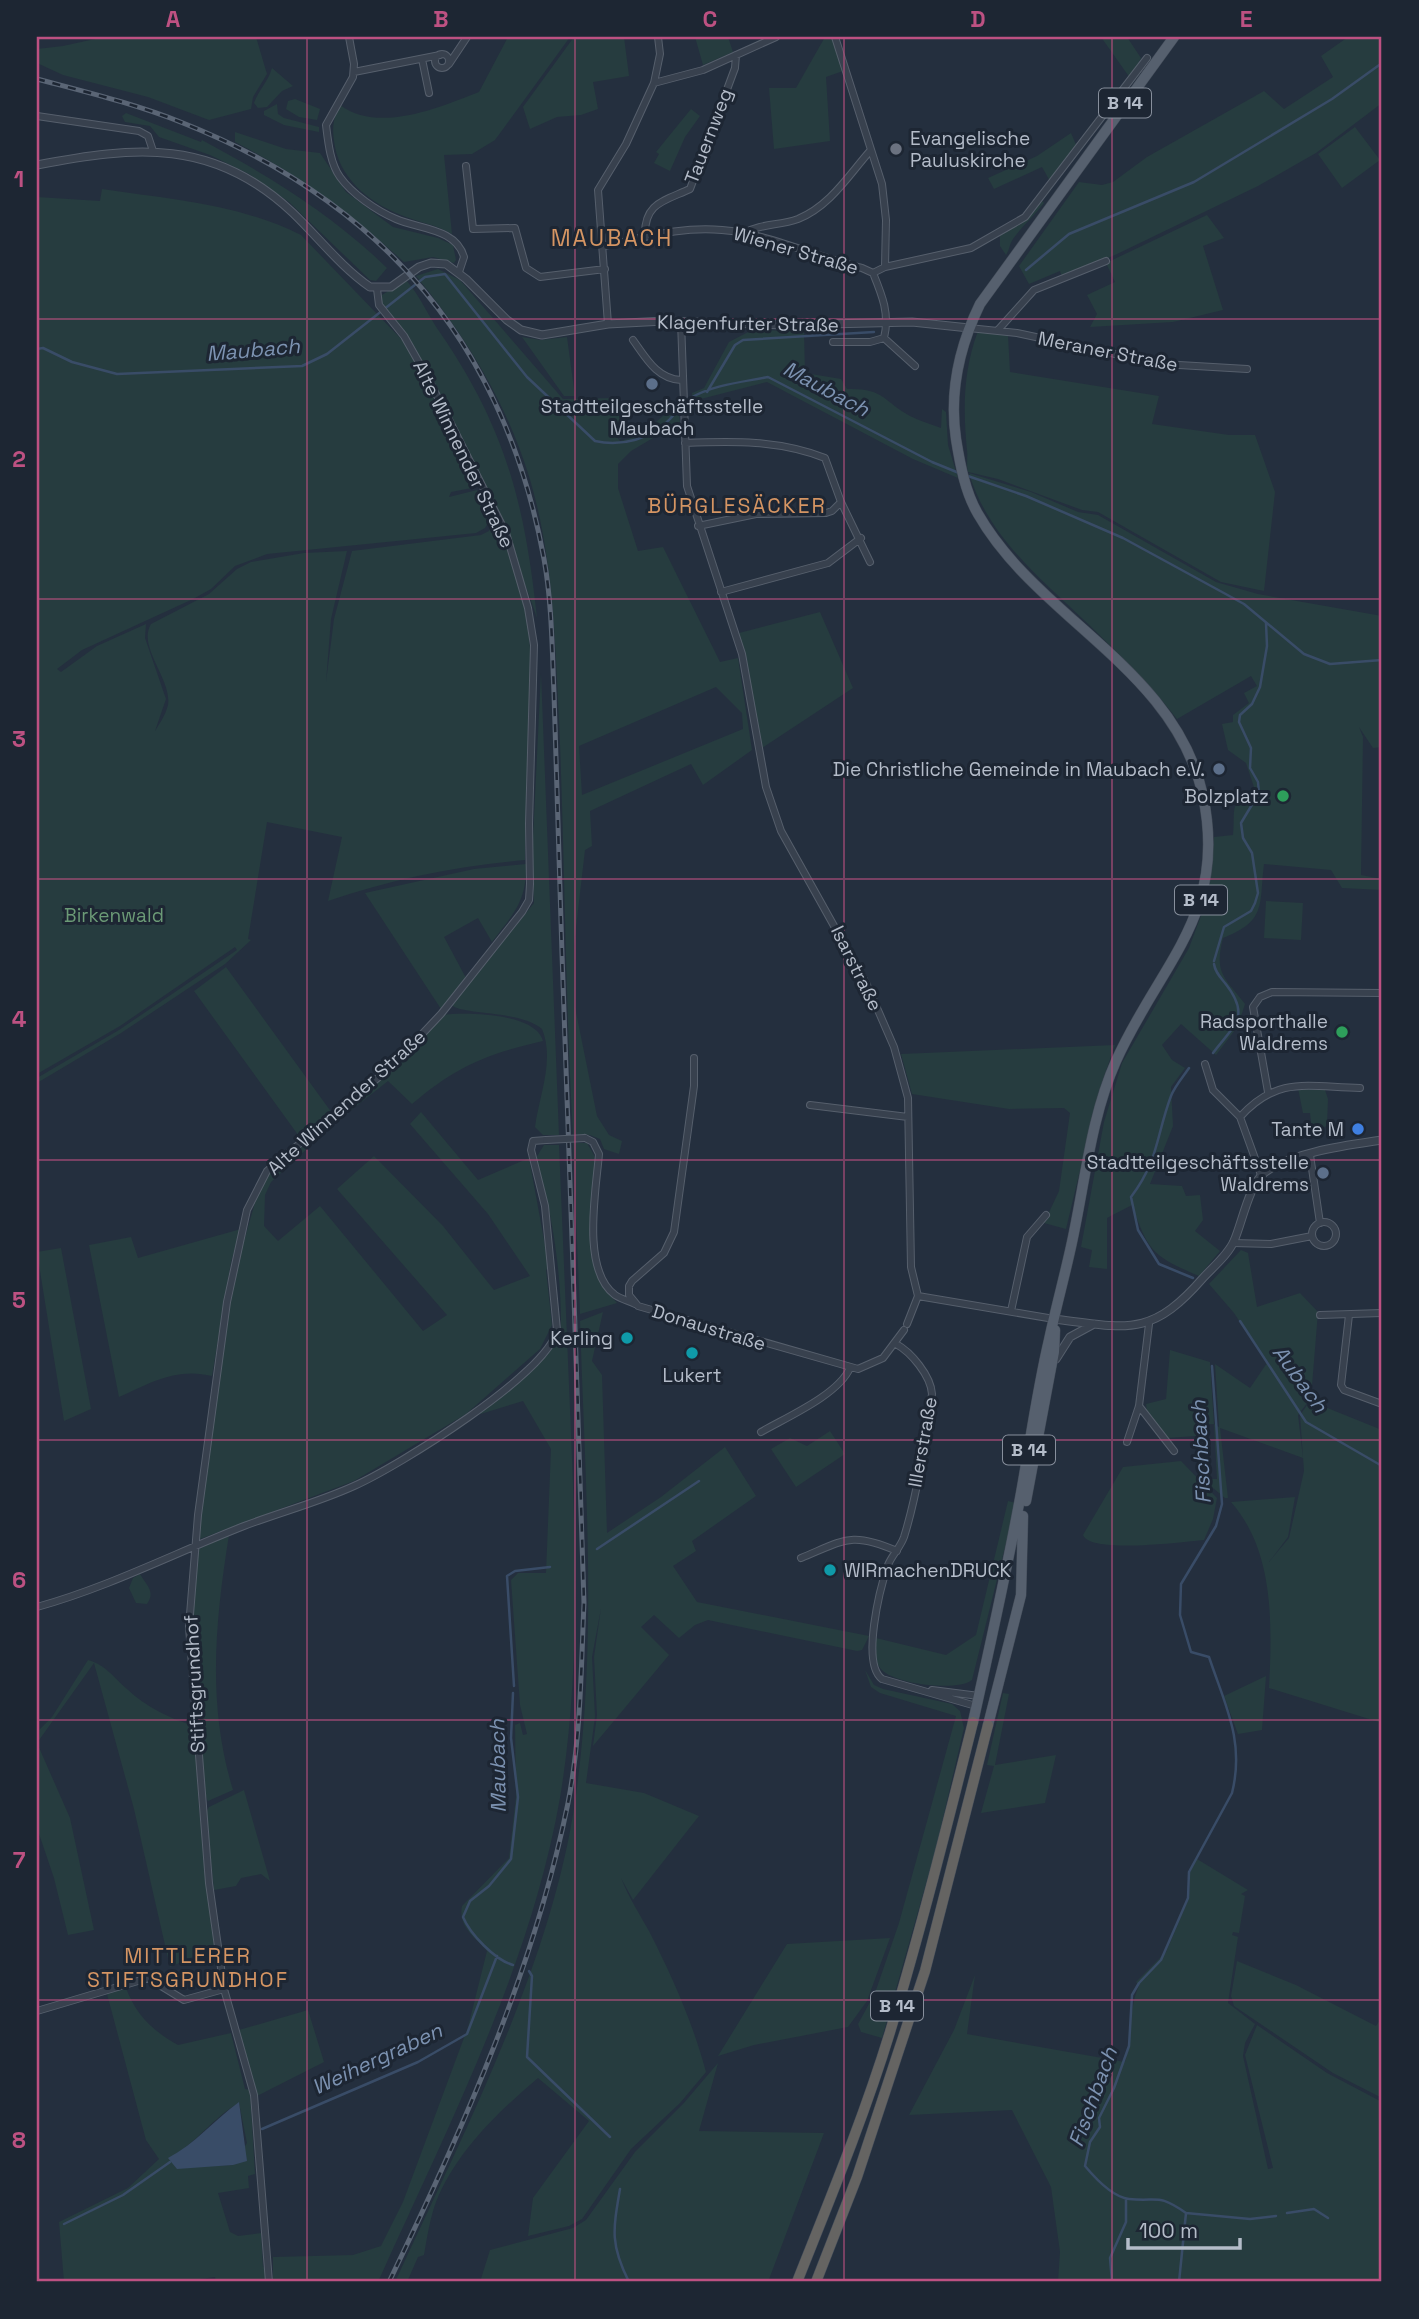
<svg xmlns="http://www.w3.org/2000/svg" width="1419" height="2319" font-family="'Space Grotesk',sans-serif">
<style>
.green{fill:#263c3f;fill-rule:evenodd}
.water{fill:#394c67}
.lines{fill:none;stroke-linecap:round;stroke-linejoin:round}
.stream{stroke:#394c67;stroke-width:2.5}
.minor-casing{stroke:#565f6c;stroke-width:8}
.tertiary-casing{stroke:#565f6c;stroke-width:9}
.primary-casing{stroke:#414a57;stroke-width:11}
.trunk-casing{stroke:#434c59;stroke-width:11}
.minor{stroke:#38414e;stroke-width:6}
.tertiary{stroke:#38414e;stroke-width:7}
.primary{stroke:#56606e;stroke-width:10}
.trunk{stroke:#656462;stroke-width:10}
.rail-casing{stroke:#5a6575;stroke-width:5}
.rail{stroke:#1d2633;stroke-width:2.5;stroke-dasharray:8;stroke-linecap:butt}
.minor-bridge-casing{stroke:#565f6c;stroke-width:8;stroke-linecap:butt}
.minor-bridge{stroke:#38414e;stroke-width:6}
.grid{fill:none;stroke:#bd5182;stroke-width:2;stroke-opacity:0.55}
.worship-dot{fill:#6b7280;stroke:#1d2633;stroke-width:2.5}
.service-dot{fill:#5c6f8a;stroke:#1d2633;stroke-width:2.5}
.leisure-dot{fill:#2e9e5b;stroke:#1d2633;stroke-width:2.5}
.shop-dot{fill:#3f7fe0;stroke:#1d2633;stroke-width:2.5}
.culture-dot{fill:#0f9aa8;stroke:#1d2633;stroke-width:2.5}
.labels{text-anchor:middle;stroke-width:6;stroke-linejoin:round;paint-order:stroke}
.shield{fill:#1d2633;stroke:#878f9c;stroke-width:2}
.shield-label{font-size:18px;font-weight:bold;fill:#b4bcc9}
.street-label{font-size:19px;fill:#b4bcc9;stroke:#1d2633}
.poi-label{font-size:19px;fill:#b4bcc9;stroke:#1d2633;text-anchor:end}
.park-label{font-size:19px;fill:#6b9a76;stroke:#1d2633}
.water-label{font-size:21px;font-style:italic;fill:#7c92b1;stroke:#1d2633}
.neighbourhood-label{font-size:21px;letter-spacing:2px;fill:#d59563;stroke:#1d2633}
.quarter-label{font-size:23px;letter-spacing:2px;fill:#d59563;stroke:#1d2633}
.neatline{fill:none;stroke:#bd5182;stroke-width:2.5}
.grid-label{font-size:23px;text-anchor:middle;font-weight:bold;fill:#bd5182}
</style>
<rect width="100%" height="100%" fill="#242f3e"/>
<path class="green" d="M104,37h152l11,37 -14,23 -2,12 -42,11 -61,-23 -85,-22 -26,-12v-14l26,-3z
M508,37h62l-75,103 -23,14 -28,1 8,79c-15,-9 -30,-11 -46,-17 -33,-12 -64,-35 -71,-70 -3,-17 -3,-26 5,-42 39,29 100,2 139,-13z
M574,37h50l5,39 -36,6 5,27 -17,6 -24,2 -27,12 -7,-22z
M695,37h33l5,15 -30,13z
M825,37h7l11,34 -17,6 4,64 -56,8 -5,-61h27z
M1101,37h26l14,21 -11,20z
M1348,37h34v66l-66,50 -58,33 -143,69 -53,22 -2,-6 -31,13 -10,-18 60,-84 23,3 11,-3 34,-25 117,-66 20,18 49,-32 -12,-21z
M272,68l21,18 -11,5 -15,16 -9,1 -4,-5c4,-12 14,-21 18,-35z
M295,99l25,10 -3,11 -18,-3 -13,-8 2,-8z
M277,104l1,10 6,4 35,9v5l-35,-7 -20,-10v-4z
M691,109l9,7 -15,21 -15,34 -16,-8 5,-9 -3,-2z
M126,113l75,29 1,-2c67,36 131,75 185,128l-11,13 -6,-1 -81,-78 -40,-28 -39,-19 -51,-18 -9,-11 -25,-4 -3,-6z
M1355,127l25,33 -38,28 -24,-34z
M235,132l51,17 34,4 26,39 47,35 45,11 15,7 3,15 -2,3 -21,-6 -29,5c-52,-47 -106,-88 -169,-120z
M1071,133l6,14 -26,36 -9,-16 -48,22 -6,-11 49,-22z
M102,189c67,10 138,15 199,46l104,108 71,138 -4,7 -21,4 -2,5 28,-7 13,30 -5,8 -9,5 -209,21 -32,12 -24,23 -18,10 -111,51 -25,19 4,3 36,-26 49,-22 -1,14 21,61 -11,32c5,-8 11,-17 13,-26 4,-26 -31,-58 -17,-81l58,-30 28,-25 14,-7 53,-9 43,-2 -16,68 -5,63 8,-63 18,-68 129,-16 8,-4 6,-14c56,92 31,239 30,343 -68,6 -133,19 -197,41l14,-64 -75,-15 -19,117 3,1 -26,24 -104,69 -84,50v-5l82,-48 118,-80 -2,-3 -115,79 -83,48v-877l63,4z
M1042,201l2,2c-10,13 -21,22 -31,36 -4,6 -3,10 -7,16l-6,-9v-11l28,-18z
M1207,215l17,23 -21,8 20,64 -50,12 -83,5 7,-13 -10,-19 28,-13 -9,-19z
M438,269l22,11 103,119 51,-1 16,14 -6,8 11,11 -15,8 -4,-3 4,5 21,-6 37,-32 2,19 -49,29 -13,13v24l20,63 25,-4 57,115 18,-4 14,92 -49,35 -12,-21 -101,47 2,35 -7,4 -11,95 1,62 22,109 12,19 13,6 -3,13 -15,-5 -4,-10 -10,-4 -17,-1c-8,-138 -8,-276 -14,-414 -4,-83 -6,-167 -31,-247 -23,-73 -63,-138 -112,-197zM716,687l26,26 1,16 -161,66 -3,-49z
M406,280c15,17 22,36 35,54 65,95 84,171 96,284 -23,-68 -50,-133 -84,-197 -22,-41 -41,-83 -72,-119l1,-7z
M752,330l52,1 1,42 36,6 6,10c37,-1 36,12 63,27 10,5 21,8 31,12l1,-19 4,3 2,33 10,33 -45,-19 -146,-77 -74,19 -1,-8 12,-5 25,-46z
M978,331l30,4 2,37 149,24 -7,28 77,11h26l20,57 -11,99 -43,-9 -123,-70 -16,-2 -84,-31 -30,-7c-2,-8 0,-14 -1,-22 -4,-40 -4,-79 11,-119z
M522,337l19,3 26,-3 8,59h-11z
M969,473l62,19 47,20 20,3 118,67 42,12 124,22v131l-9,1 -14,-21 4,10 -2,138 21,4v11l-40,-2 -11,-18 -67,-6c-5,41 3,57 -41,74 -9,35 1,39 22,66l-7,22 -22,29 -35,-31 -19,21 10,15 13,8 -14,19 2,39 -23,58 32,2 4,10 14,-1 3,25 -8,11 25,20 -21,25c-46,-20 -50,-23 -67,-71l-25,13v51l-18,-2 3,-17 -11,-3 23,-125 18,-59 67,-115 20,-54 5,-57 19,-2c3,-26 -6,-33 23,-42l-10,-30 -18,-13 -6,-26 11,-2v-7l16,-12 -5,-10 13,-7 -6,-10 -74,43c-28,-36 -60,-67 -93,-99 -45,-43 -97,-85 -115,-147z
M820,612l33,76 -94,62 -20,-117z
M541,673l18,462h-16l-8,-8c4,-31 20,-67 7,-98 -22,-19 -82,-14 -90,-24l82,-102 -2,-44z
M526,864c1,38 -13,50 -34,78l-14,-24 -34,19 22,41 -25,31 -76,-116 109,-24z
M1266,901l37,2 -2,37 -37,-2z
M226,967l106,146 -31,26 -107,-148z
M442,1015c25,-3 94,-2 101,26 -57,13 -86,25 -131,63l-24,-23 -53,42 -64,59 -6,13 -1,31 14,15 42,-35 103,125 24,-16 -110,-126 37,-33 69,70 51,64 36,-14 -42,-62 -78,-90 11,-12 57,68 51,-22 20,109 -3,3 6,55 -12,24 -74,65 -112,67 -154,58 -1,-23 25,-181 14,-73 18,-63 12,-27 127,-105z
M1115,1045l-16,46 -33,138 -22,-6 15,-32 11,-78 -6,-5 -55,1 -97,-15 -11,-40z
M1298,1088l27,2 3,9 -1,27 -15,5 -2,-18h-7z
M573,1143h14l7,12c7,55 -23,98 23,148l-37,11z
M544,1145h15c4,96 8,192 12,288 5,122 9,245 -11,365 -30,170 -112,328 -182,484h-105v-25l80,-2 28,-9 22,-44 65,-175 19,-76c-13,-14 -29,-25 -25,-45l47,-48 7,-61 -1,-72 5,-2 3,12 4,-1 -7,-29 -9,-125 7,-7h28l5,-124 -28,-48 -49,15 43,-34 44,-47c1,-59 -8,-120 -25,-177z
M241,1229l-10,33 -19,114c-35,-9 -62,7 -93,21l-30,-152 42,-8 7,21z
M61,1248l30,161 -27,12 -27,-169z
M1241,1250l7,3 9,54 43,-14 18,19 -7,86 -13,17 5,43 -83,-30 8,70h-3l-23,-19h15l-3,-55 -18,1v11l-29,2 -20,-26 -1,-8 20,-5 4,-49 40,12 4,62 5,3 -4,-63 35,24 17,-25 -33,-50 -25,-29z
M603,1312l-11,49 10,14 5,158 54,-36 64,-50 31,49 -64,45 4,10 -23,15 24,36 172,34 -7,14 -5,1 -149,-31 -13,5 -16,13 -25,-23 -13,12 28,28 -76,91 4,-31 -3,-58 7,-49 -9,49 3,60 -9,66 58,10 55,23 -66,84 -12,-22c8,20 18,35 28,53 23,45 44,92 57,141l-26,31 -49,46 -49,70 -13,7 -41,10 5,-38 56,-77 -51,-43c-40,34 -82,74 -102,124 -6,16 -9,36 -12,53l-6,2 -11,25h-12c68,-148 156,-317 180,-480 23,-159 10,-320 5,-481z
M1310,1401l72,29v293l-113,-35c3,-62 6,-136 -38,-186l64,-5 -7,40 -19,25 20,-24 15,-67 -4,-56z
M830,1431l15,23 -49,33 -25,-38 19,-11 17,8z
M1181,1461l36,37 -4,21 -9,21c-21,2 -114,14 -121,-5l40,-68z
M1008,1501l8,2 -44,177c-15,12 -77,4 -90,-10 -8,-8 -8,-22 -6,-32l70,17 30,-20z
M229,1535c-14,87 -22,170 4,255l-25,11c-11,-13 -20,-230 -9,-252z
M140,1574c6,11 16,17 7,30l-11,-1 -7,-15 4,-10z
M88,1660c18,5 25,17 39,29 19,18 42,29 67,37l5,82 16,139 -45,20 -36,-158 -40,-146 -57,80 33,75 24,112 -26,5 -14,-57 -17,-50v-96l15,-15z
M865,1670l9,15 9,4 69,15 8,7 4,17 -29,124 -53,186 -21,-6 -3,-8 17,-31 24,-70 57,-207 -76,-23 -9,-6z
M1266,1676l-4,54 -24,4 -14,-38z
M1003,1693l6,1 -14,71 61,-10 -11,48 -64,10 13,-47 -7,-1z
M244,1790l26,91 -9,-7 -20,4 -5,8 -22,4 -8,-78 3,-5z
M1197,1859l51,31 -7,4 4,2 -6,37 -6,-1 -1,3 6,2 -10,66 27,21 -10,19 -2,13 25,113 5,-1 -28,-113 12,-30 70,48 55,29v180h-324l2,-30 -9,-65 -39,-77 -103,5 45,-85 21,-55 -8,59 158,28c8,-25 3,-53 14,-76l-3,-4 30,-30 23,-54 1,-26z
M890,1938l-23,63 -19,26 -94,18 -36,11 69,-112z
M1237,1961l59,24 80,41 6,-9v81l-49,-25 -99,-67 -3,-10z
M126,1988c10,27 27,43 52,57l53,-12 14,56 5,1 5,84 -7,2 1,12 -31,5 12,39 8,4 23,-3 2,34 3,1 1,14h-51l-1,-5 -36,5h-115l-5,-60 69,-34 31,-29 -13,-19 -39,-146zM239,2103l8,40 -14,22 -20,1 -44,-8c27,-14 44,-41 70,-55z
M308,2010l16,52 -67,34 -18,-66z
M718,2063l-19,68 125,2 -56,149h-288l10,-32 83,-22 13,-8 49,-68 48,-48z"/>
<path class="water" d="M239,2102l8,59 -14,4 -56,4 -9,-11c27,-14 46,-38 71,-56z"/>
<g class="lines">
<path class="stream" d="M1026,270l43,-36 125,-52 138,-83 50,-36
M37,349l6,-1 29,14 45,12 185,-8 25,-12 98,-77 20,-3 82,103 68,64c26,6 57,-2 75,-22 6,-7 11,-15 19,-20 22,-14 54,-17 79,-22l164,85 27,11
M707,392l28,-47 8,-5 131,-8
M965,475l61,21 97,42 121,66 60,50 26,10 52,-4
M1214,961l10,-34 27,-16 4,-8 3,-10 -6,-40 -9,-15 -2,-15 18,-30 -1,-11 -8,-14 1,-20 -12,-26 1,-7 12,-11 8,-17 7,-41 -1,-23
M1213,1053c22,-29 38,-37 12,-70 -5,-6 -10,-11 -11,-19
M1189,1068c-6,9 -14,18 -18,28 -15,40 -12,64 -40,101l7,33 21,34 34,14
M1240,1321l66,101 76,44
M597,1549l102,-68
M514,1686l-7,-110 8,-5 35,-4
M513,1965c-18,-5 -43,-31 -50,-48l7,-16 19,-15 22,-27 7,-62 -7,-59 2,-45
M529,1971l3,5 -5,81 83,80
M262,2129l156,-67 49,-28 30,-78
M620,2189c-7,41 -10,55 9,93
M1186,2213l64,6 26,-3
M1287,2213l27,-4 14,9
M64,2224l59,-29 47,-33
M1112,2282l-2,-24 16,-36v-23
M1179,2282l7,-69c-29,-20 -27,-11 -57,-14 -17,-2 -34,-21 -44,-33l5,-24 10,-15 -1,-9 15,-30 15,-42 3,-51 7,-12 22,-23 27,-62 1,-26 43,-79c13,-52 -7,-88 -23,-136l-18,-5 -11,-37 1,-31 35,-58 6,-22 -10,-138"/>
<defs>
<path id="minor" d="M349,37l5,27 -1,13 -27,48c2,16 4,38 14,52 12,17 37,34 56,42 22,10 60,9 68,38l-5,15
M835,37l47,147 4,36 -1,47
M435 61a7 7 0 1 1 14 0a7 7 0 1 1-14 0Z
M422,59l7,34
M449,64l18,-27
M354,72l86,-17
M654,83l49,-13 73,-33
M37,116l102,15 9,5 5,15
M466,166l7,63 42,-1 11,40 14,9 65,-8
M744,233c18,-10 35,-7 54,-14 32,-13 50,-43 72,-68
M645,236c-1,-33 19,-35 45,-47l45,-121 1,-13
M604,246c39,-8 77,-20 118,-16 48,4 94,27 140,38l11,5c9,22 17,41 11,65l31,28
M873,273l12,-6 86,-19 54,-31 122,-159
M681,321l6,165 55,168 24,133 15,44 86,154 27,62 14,51 3,169 7,29
M608,324l-10,-134 28,-46 28,-61 6,-29 -2,-17
M969,328l48,5 145,31 85,5
M998,330l36,-40 72,-29
M633,340c13,18 24,39 48,40
M833,342h37l14,-4
M685,443c48,-2 94,-3 140,15l16,44 29,60
M698,526l58,-12 70,-1 6,-2 9,-9
M721,592l107,-29 33,-25
M694,1058v28l-20,146 -10,21 -32,28 -3,5v9l9,11 220,63 25,-11 21,-28
M1205,1064l8,26 27,27
M1268,1092l-15,-85 7,-10 12,-5 110,1
M810,1105l98,12
M585,1138l8,4 6,12c-3,36 -18,116 16,141 6,4 14,6 20,9
M1310,1155l10,68
M1261,1175l-21,-58c38,-42 69,-30 120,-29
M1312 1234a12 12 0 1 1 24 0a12 12 0 1 1-24 0Z
M1233,1243l38,1 41,-8
M918,1296l136,23
M1011,1311l16,-74 19,-22
M1320,1315l62,-2
M1349,1315l-8,70 3,5 38,14
M907,1324l11,-28
M896,1344c15,8 35,32 36,50 -7,47 -14,98 -28,143 -4,11 -12,18 -16,28 -8,23 -27,98 -6,114l94,27
M1139,1406l35,45
M761,1432c26,-15 77,-37 89,-64
M1127,1442l12,-36 10,-82
M801,1558c44,-18 50,-27 96,-7
M37,1607c72,-20 138,-54 207,-81 37,-14 75,-24 110,-40 43,-19 194,-112 203,-156l-12,-124 -14,-56 2,-9 13,-1
M932,1690l47,6
M37,2011l111,-33 36,22 40,-11
M269,2282l-15,-187 -30,-106 -15,-106 -20,-256 9,-112 29,-213 20,-92 20,-39 125,-105 49,-52 81,-102 7,-12 1,-16 -1,-60 5,-179 -6,-37 -22,-75 -76,-151 -26,-46 -25,-31 -2,-16"/>
<path id="tertiary" d="M37,165c98,-19 177,-27 256,48 25,24 48,54 77,74h21l28,-20 12,-4 15,1 20,15 41,41 14,10 21,5 66,-11 56,-3 122,4 126,-3 57,6
M1054,1319c73,9 97,19 149,-41 10,-11 25,-23 31,-37 8,-18 15,-56 30,-68 27,-21 85,-28 118,-33
M1056,1359l14,-22 24,-13"/>
<path id="primary" d="M1026,1501l28,-149 1,-22
M973,1722c17,-76 34,-152 48,-229 9,-50 16,-102 28,-153 7,-33 16,-65 23,-98 13,-60 19,-125 44,-181 44,-98 112,-146 87,-265 -27,-127 -165,-177 -225,-282 -13,-22 -18,-50 -22,-75 -7,-48 3,-92 24,-135l194,-267
M988,1725l33,-130 2,-79"/>
<path id="trunk" d="M797,2282c33,-83 67,-165 93,-250 31,-103 57,-206 83,-310
M816,2282l41,-105 68,-206 63,-246"/>
</defs>
<use href="#minor" class="minor-casing"/>
<use href="#tertiary" class="tertiary-casing"/>
<use href="#primary" class="primary-casing"/>
<use href="#trunk" class="trunk-casing"/>
<use href="#minor" class="minor"/>
<use href="#tertiary" class="tertiary"/>
<use href="#primary" class="primary"/>
<use href="#trunk" class="trunk"/>
<defs>
<path id="rail" d="M37,79c49,13 99,25 146,44 201,80 322,223 361,436 8,44 8,90 10,134 3,87 5,174 8,261 7,217 16,432 22,649 -3,66 -3,134 -16,200 -34,167 -105,326 -179,479"/>
</defs>
<use href="#rail" class="rail-casing"/>
<use href="#rail" class="rail"/>
<defs>
<path id="minor-bridge" d="M546,1140l39,-2"/>
</defs>
<use href="#minor-bridge" class="minor-bridge-casing"/>
<use href="#minor-bridge" class="minor-bridge"/>
</g>
<path class="grid" d="M307,37v2245M575,37v2245M844,37v2245M1112,37v2245M37,319h1345M37,599h1345M37,879h1345M37,1160h1345M37,1440h1345M37,1720h1345M37,2000h1345"/>
<circle class="worship-dot" cx="896" cy="149" r="7"/>
<g class="service-dot">
<circle cx="652" cy="384" r="7"/>
<circle cx="1219" cy="769" r="7"/>
<circle cx="1323" cy="1173" r="7"/>
</g>
<g class="leisure-dot">
<circle cx="1283" cy="796" r="7"/>
<circle cx="1342" cy="1032" r="7"/>
</g>
<circle class="shop-dot" cx="1358" cy="1129" r="7"/>
<g class="culture-dot">
<circle cx="627" cy="1338" r="7"/>
<circle cx="692" cy="1353" r="7"/>
<circle cx="830" cy="1570" r="7"/>
</g>
<g class="labels">
<g class="shield">
<rect x="1099" y="88.5" width="52" height="29" rx="5"/>
<rect x="1175" y="885.5" width="52" height="29" rx="5"/>
<rect x="1003" y="1435.5" width="52" height="29" rx="5"/>
<rect x="871" y="1991.5" width="52" height="29" rx="5"/>
</g>
<g class="shield-label">
<text x="1125" y="109">B 14</text>
<text x="1201" y="906">B 14</text>
<text x="1029" y="1456">B 14</text>
<text x="897" y="2012">B 14</text>
</g>
<g class="street-label">
<text transform="translate(708 136) rotate(-69)" y="7">Tauernweg</text>
<text transform="translate(796 250) rotate(16)" y="7">Wiener Straße</text>
<text transform="translate(748 323) rotate(1)" y="7">Klagenfurter Straße</text>
<text transform="translate(1108 351) rotate(11)" y="7">Meraner Straße</text>
<text transform="translate(464 454) rotate(64)" y="7">Alte Winnender Straße</text>
<text transform="translate(857 968) rotate(64)" y="7">Isarstraße</text>
<text transform="translate(346 1102) rotate(-42)" y="7">Alte Winnender Straße</text>
<text transform="translate(709 1327) rotate(17)" y="7">Donaustraße</text>
<text transform="translate(922 1442) rotate(-80)" y="7">Illerstraße</text>
<text transform="translate(194 1684) rotate(-93)" y="7">Stiftsgrundhof</text>
</g>
<g class="poi-label">
<text x="910" y="145" text-anchor="start">Evangelische<tspan x="910" dy="22">Pauluskirche</tspan></text>
<text x="652" y="413" text-anchor="middle">Stadtteilgeschäftsstelle<tspan x="652" dy="22">Maubach</tspan></text>
<text x="1205" y="776">Die Christliche Gemeinde in Maubach e.V.</text>
<text x="1269" y="803">Bolzplatz</text>
<text x="1328" y="1028">Radsporthalle<tspan x="1328" dy="22">Waldrems</tspan></text>
<text x="1344" y="1136">Tante M</text>
<text x="1309" y="1169">Stadtteilgeschäftsstelle<tspan x="1309" dy="22">Waldrems</tspan></text>
<text x="613" y="1345">Kerling</text>
<text x="692" y="1382" text-anchor="middle">Lukert</text>
<text x="844" y="1577" text-anchor="start">WIRmachenDRUCK</text>
</g>
<g class="park-label">
<text x="114" y="922">Birkenwald</text>
</g>
<g class="water-label">
<text transform="translate(253 350) rotate(-5)" y="7">Maubach</text>
<text transform="translate(826 389) rotate(28)" y="7">Maubach</text>
<text transform="translate(1300 1379) rotate(54)" y="7">Aubach</text>
<text transform="translate(1201 1452) rotate(-93)" y="7">Fischbach</text>
<text transform="translate(498 1766) rotate(-91)" y="7">Maubach</text>
<text transform="translate(377 2059) rotate(-25)" y="7">Weihergraben</text>
<text transform="translate(1093 2097) rotate(-70)" y="7">Fischbach</text>
</g>
<g class="neighbourhood-label">
<text x="737" y="513">BÜRGLESÄCKER</text>
<text x="188" y="1963">MITTLERER<tspan x="188" dy="24">STIFTSGRUNDHOF</tspan></text>
</g>
<g class="quarter-label">
<text x="612" y="246">MAUBACH</text>
</g>
</g>
<rect width="1419" height="2319" fill="none" stroke="#1d2633" stroke-width="77"/>
<path d="M1128 2238v10h112v-10" fill="none" stroke="#b4bcc9" stroke-width="3.5"/>
<text x="1139" y="2238" font-size="21" fill="#b4bcc9" stroke="#1d2633" stroke-width="5" paint-order="stroke">100 m</text>
<rect x="38" y="38" width="1342" height="2242" class="neatline"/>
<g class="grid-label">
<text x="173" y="27">A</text>
<text x="441" y="27">B</text>
<text x="710" y="27">C</text>
<text x="978" y="27">D</text>
<text x="1246" y="27">E</text>
<text x="19" y="187">1</text>
<text x="19" y="467">2</text>
<text x="19" y="747">3</text>
<text x="19" y="1027">4</text>
<text x="19" y="1308">5</text>
<text x="19" y="1588">6</text>
<text x="19" y="1868">7</text>
<text x="19" y="2148">8</text>
</g>
</svg>
